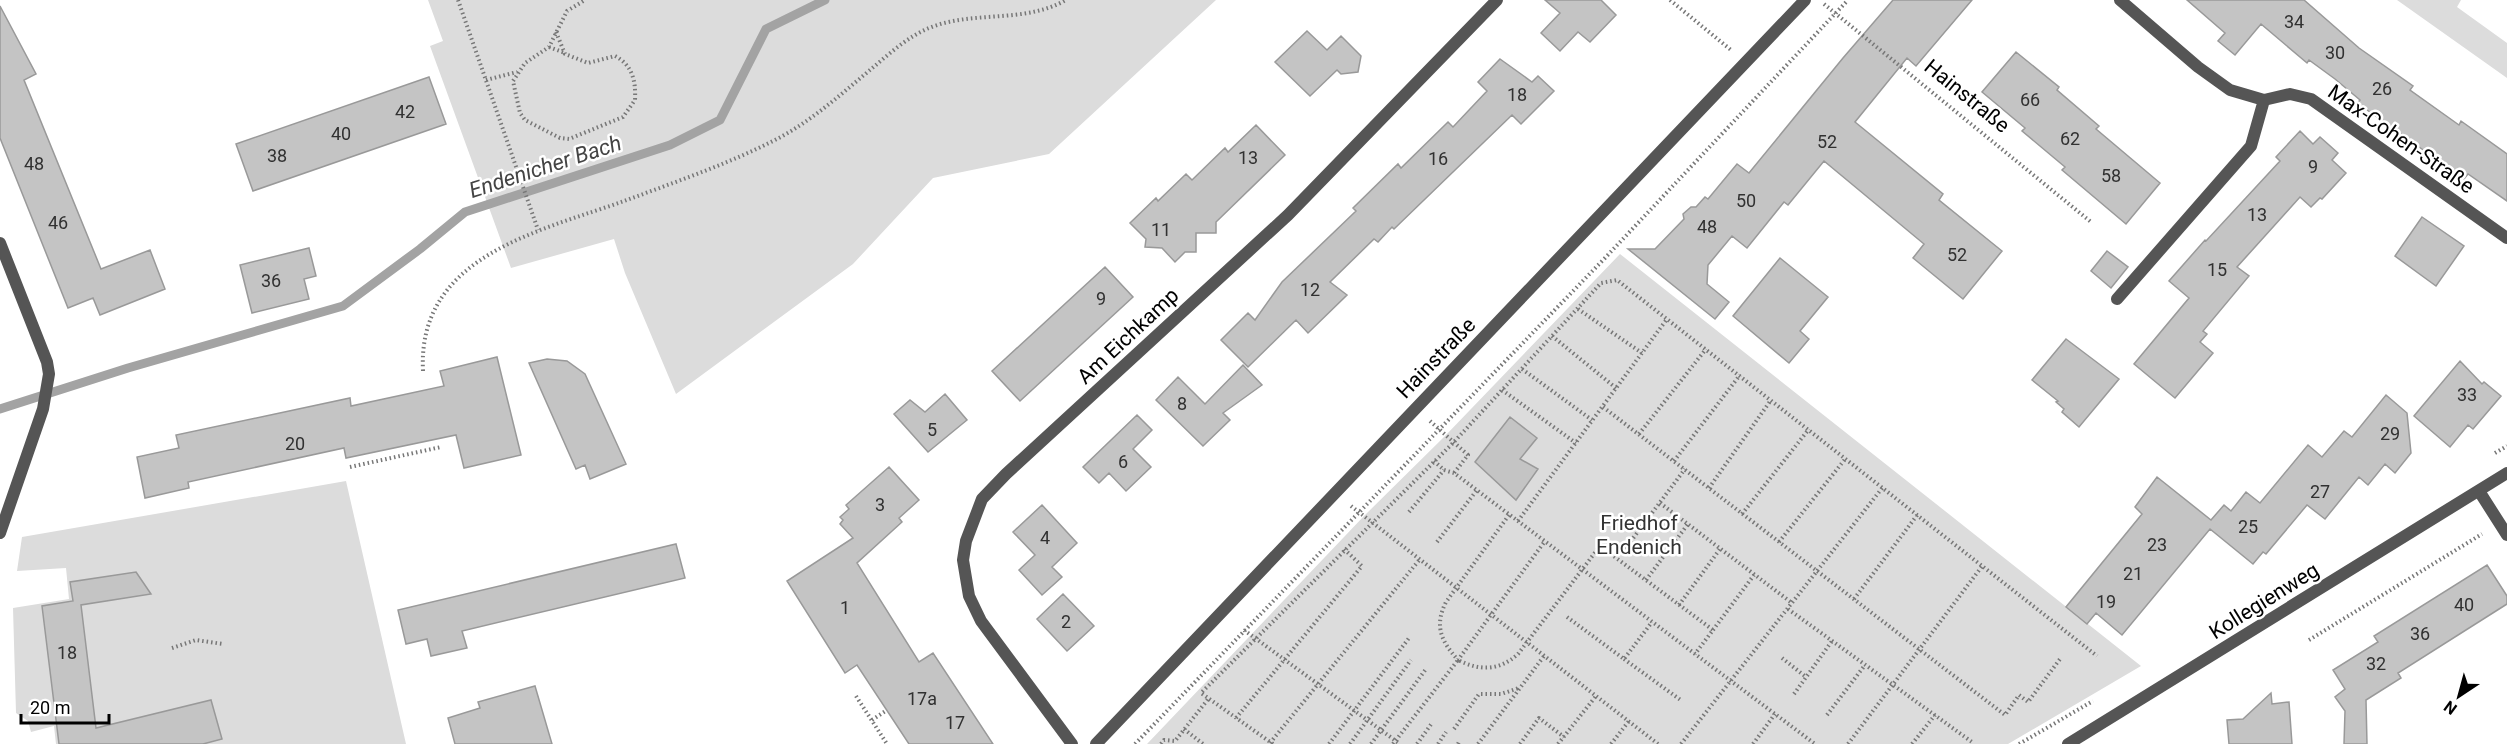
<svg xmlns="http://www.w3.org/2000/svg" width="2507" height="744" font-family="Roboto,sans-serif">
<style>
.green{fill:#dcdcdc}
.lines{fill:none;stroke-linecap:round;stroke-linejoin:round}
.stream{stroke:#a3a3a3;stroke-width:9}
.building{fill:#c4c4c4;stroke:#999;stroke-width:1.5}
.path{stroke:#777;stroke-width:4;stroke-dasharray:1.5 3;stroke-linecap:butt}
.lane{stroke:#555;stroke-width:12}
.street{stroke:#555;stroke-width:12}
.labels{text-anchor:middle;stroke-width:5;stroke-linejoin:round;paint-order:stroke}
.number-label{font-size:18px;fill:#313131}
.street-label{font-size:21px;fill:#000;stroke:#fff}
.park-label{font-size:21px;fill:#333;stroke:#fff}
.water-label{font-size:22px;font-style:italic;fill:#444;stroke:#fff}
</style>
<rect width="100%" height="100%" fill="#fff"/>
<path class="green" d="M428,0h788l-167,154 -116,24 -80,86 -177,130 -51,-121 -11,-34 -103,29 -81,-222 13,-5z
M2397,0h64l-4,7 50,36v35z
M1620,254l521,412 -133,78h-861l217,-228 81,-80z
M346,481l60,263h-350l-2,-18 -23,6 -3,-11 -12,-8 -3,-105 56,-9 -3,-31 -49,3 5,-34z"/>
<g class="lines">
<path class="stream" d="M0,409l128,-41 215,-62 77,-57 45,-37 205,-67 50,-25 46,-91 59,-29"/>
</g>
<path class="building" d="M1545,0h56l15,15 -26,27 -12,-10 -18,19 -19,-18 19,-20z
M1893,0h79l-56,66 -9,-8 -52,64 88,72 -4,6 63,51 -39,48 -50,-41 11,-14 -100,-83 -36,44 -4,-3 -37,46 -15,-12 -24,29 -1,19 22,18 -14,17 -87,-70h27l29,-30 -1,-5 8,-7h5l9,-10 3,2 29,-35 12,9 94,-115z
M2187,0h117l55,48 54,38 -3,4 49,35 2,-4 46,33v47l-39,-27 -4,5 -87,-62 -20,-14 3,-3 -25,-21 -26,-19 -2,3 -46,-39 -26,31 -17,-14 7,-8z
M0,6l36,68 -12,6 77,189 49,-19 15,39 -65,26 -7,-17 -25,10 -68,-170z
M1307,31l20,19 14,-14 20,20 -3,16 -17,2 -4,-4 -27,26 -35,-34z
M2016,52l43,35 -2,3 42,36 -3,3 64,54 -34,41 -64,-54 3,-3 -43,-36 3,-3 -43,-36z
M1500,59l32,23 6,-6 16,15 -33,33 -9,-9 -118,114 -2,-2 -14,15 -4,-3 -44,43 17,13 -39,38 -12,-13 -48,47 -27,-27 27,-27 7,7 27,-38 74,-71 -3,-3 45,-44 3,4 47,-46 5,5 34,-36 -9,-9z
M429,77l17,47 -193,67 -17,-47z
M1256,125l29,30 -69,67v11h-20v19h-11l-10,10 -13,-14 -17,-1 1,-8 -16,-16 26,-25 2,3 28,-27 6,6 33,-32 3,4z
M2300,131l13,13 7,-7 18,16 -6,7 14,13 -24,26 -2,-1 -9,9 -11,-10 -63,70 12,9 -46,55 4,3 -7,8 13,11 -38,45 -41,-34 55,-66 -20,-17 36,-41 1,1 74,-80 -4,-4z
M2422,217l42,29 -28,40 -41,-30z
M309,248l7,28 -12,3 5,20 -57,14 -12,-48z
M2107,251l21,16 -17,21 -20,-17z
M1780,258l48,39 -28,34 9,8 -20,24 -56,-47z
M1105,267l28,30 -113,104 -28,-30z
M2066,339l53,40 -40,48 -17,-15 2,-3 -8,-7 2,-1 -26,-21z
M497,357l24,98 -57,13 -8,-33 -110,23 -2,-10 -156,34 1,6 -44,10 -8,-41 42,-9 -3,-13 174,-37 1,8 93,-20 -4,-15z
M547,359l20,2 18,13 41,90 -36,15 -5,-14 -9,4 -47,-106z
M2460,361l22,23 2,-2 17,14 -28,33 -5,-4 -18,22 -36,-31z
M1243,365l19,20 -39,28 7,7 -27,26 -47,-46 22,-23 27,27z
M945,394l22,26 -39,32 -34,-38 16,-14 15,12z
M2386,395l21,18 4,40 -16,20 -10,-9 -17,21 -9,-8 -34,42 -18,-14 -41,49 -3,-2 -10,12 -43,-35 -88,106 -26,-22 -9,11 -21,-17 76,-93 -7,-7 22,-30 54,43 13,-15 7,6 15,-19 14,11 48,-58 14,12 22,-26 8,6z
M1137,415l15,15 -19,19 18,18 -25,24 -17,-18 -10,10 -16,-16z
M1510,417l27,21 -17,21 18,10 -22,31 -41,-38z
M889,467l30,33 -20,18 3,4 -45,41 62,99 14,-9 60,91h-84l-52,-79 -12,8 -58,-92 66,-43 -13,-14 3,-4 -3,-3 9,-8 -3,-4z
M1042,505l35,38 -25,24 10,10 -20,18 -23,-25 16,-15 -22,-23z
M676,544l9,34 -223,53 5,17 -36,8 -4,-17 -21,5 -8,-34z
M2487,565l20,31v8l-109,69 3,5 -35,22 1,44h-23l1,-33 -10,-14 10,-8 -12,-19 45,-28 -4,-6z
M136,572l15,22 -70,11 15,123 115,-28 11,39 -19,5h-144l-17,-138 31,-5 -3,-19z
M1063,594l31,32 -27,25 -30,-32z
M535,686l17,58h-97l-7,-26 32,-10 -2,-6z
M2271,693l1,11 17,-2 3,42h-63l-2,-24 16,-1z"/>
<g class="lines">
<path class="path" d="M458,0l80,230
M1670,0l61,50
M1824,4l267,218
M556,32l9,22 23,9 27,-7c17,9 21,24 20,44l-12,17 -54,22 -9,-1 -35,-18 -5,-7 -7,-32 12,-18 24,-16 18,-36 18,-11
M549,47l16,6
M486,80l31,-8
M1578,309l64,44
M1552,336l64,52
M1522,369l70,51
M423,371c-6,-116 118,-140 204,-171 48,-18 98,-35 144,-58 37,-18 68,-46 99,-72 18,-15 37,-33 59,-42 44,-18 95,-4 137,-28
M1502,390l74,53
M1603,407l402,308 14,-20 9,7 32,-43
M1430,421l38,34 -14,18
M1639,434l67,-85
M2495,453l12,-7
M1434,461l10,9 10,3 361,271
M1674,461l66,-86
M350,467l91,-20
M1709,488l62,-88
M1660,503l132,100
M1351,506l307,238
M1409,512l35,-42
M1742,514l67,-85
M1509,515l-63,87c-12,24 -5,39 12,58l87,-119
M1518,521l149,-202
M1437,542l40,-52
M1779,542l67,-84
M1603,546l22,3 60,-80
M1646,580l42,-56
M1854,599l64,-85
M1679,605l41,-56
M1788,609l184,133
M1567,617l57,42 28,-37
M1244,630l156,114
M1713,630l41,-55
M2309,640l173,-106
M172,648l24,-8 27,4
M1782,658l24,19
M1624,659l58,42
M1794,694l38,-53
M856,696l31,48
M1827,715l38,-50
M1236,718l126,-152 -18,-17
M872,720l15,-10
M1184,729l19,15
M1454,729l25,-35h22l18,-6
M1270,743l150,-184
M1135,744l470,-486 243,-258
M1161,744l3,-4 11,1 34,-43
M1273,744l-72,-51 252,-250 148,-160 16,-3 480,376
M1329,744l80,-106
M1350,744l61,-84
M1371,744l55,-75
M1393,744l65,-84c22,11 41,11 60,-6l82,-108 113,84 -18,24
M1417,744l15,-21
M1438,744l8,-12
M1458,744l1,-2
M1478,744l66,-88
M1520,744l19,-26 25,19
M1558,744l38,-48
M1611,744l18,-23
M1681,744l202,-257
M1753,744l22,-30
M1848,744l135,-179
M1912,744l23,-29
M2019,744l74,-43"/>
<path class="lane" d="M2479,491l28,44"/>
<path class="street" d="M2120,0l78,67 32,23 34,10 26,-6 21,5 196,139
M0,243l47,119 2,12 -6,35 -43,124
M2117,299l134,-153 13,-46
M1072,744l-91,-123 -12,-25 -6,-36 3,-19 16,-42 24,-25 282,-259 209,-215
M1096,744l709,-744
M2068,744l439,-271"/>
</g>
<g class="labels">
<g class="number-label">
<text x="2294" y="28">34</text>
<text x="2335" y="59">30</text>
<text x="2382" y="95">26</text>
<text x="1517" y="101">18</text>
<text x="2030" y="106">66</text>
<text x="405" y="118">42</text>
<text x="341" y="140">40</text>
<text x="2070" y="145">62</text>
<text x="1827" y="148">52</text>
<text x="277" y="162">38</text>
<text x="1248" y="164">13</text>
<text x="1438" y="165">16</text>
<text x="34" y="170">48</text>
<text x="2313" y="173">9</text>
<text x="2111" y="182">58</text>
<text x="1746" y="207">50</text>
<text x="2257" y="221">13</text>
<text x="58" y="229">46</text>
<text x="1707" y="233">48</text>
<text x="1161" y="236">11</text>
<text x="1957" y="261">52</text>
<text x="2217" y="276">15</text>
<text x="271" y="287">36</text>
<text x="1310" y="296">12</text>
<text x="1101" y="305">9</text>
<text x="2467" y="401">33</text>
<text x="1182" y="410">8</text>
<text x="932" y="436">5</text>
<text x="2390" y="440">29</text>
<text x="295" y="450">20</text>
<text x="1123" y="468">6</text>
<text x="2320" y="498">27</text>
<text x="880" y="511">3</text>
<text x="2248" y="533">25</text>
<text x="1045" y="544">4</text>
<text x="2157" y="551">23</text>
<text x="2133" y="580">21</text>
<text x="2106" y="608">19</text>
<text x="2464" y="611">40</text>
<text x="845" y="614">1</text>
<text x="1066" y="628">2</text>
<text x="2420" y="640">36</text>
<text x="67" y="659">18</text>
<text x="2376" y="670">32</text>
<text x="922" y="705">17a</text>
<text x="955" y="729">17</text>
</g>
<g class="street-label">
<text transform="translate(1967 96) rotate(39)" y="7">Hainstraße</text>
<text transform="translate(2401 139) rotate(35)" y="7">Max-Cohen-Straße</text>
<text transform="translate(1128 336) rotate(-43)" y="7">Am Eichkamp</text>
<text transform="translate(1436 358) rotate(-46)" y="7">Hainstraße</text>
<text transform="translate(2264 601) rotate(-32)" y="7">Kollegienweg</text>
</g>
<g class="park-label">
<text x="1639" y="530">Friedhof<tspan x="1639" dy="24">Endenich</tspan></text>
</g>
<g class="water-label">
<text transform="translate(545 166) rotate(-18)" y="8">Endenicher Bach</text>
</g>
</g>
<g transform="translate(2459 696) rotate(216)" stroke="#ffffff" stroke-width="4.5" paint-order="stroke">
<path d="M0-4.5L10 22L0 15L-10 22Z" fill="#000000"/>
<text y="-9" font-size="16" font-weight="bold" text-anchor="middle" fill="#000000">N</text>
</g>
<path d="M21 714v9h88v-9" fill="none" stroke="#000000" stroke-width="3"/>
<text x="30" y="714" font-size="18" fill="#000000" stroke="#ffffff" stroke-width="4.5" paint-order="stroke">20 m</text>
</svg>
